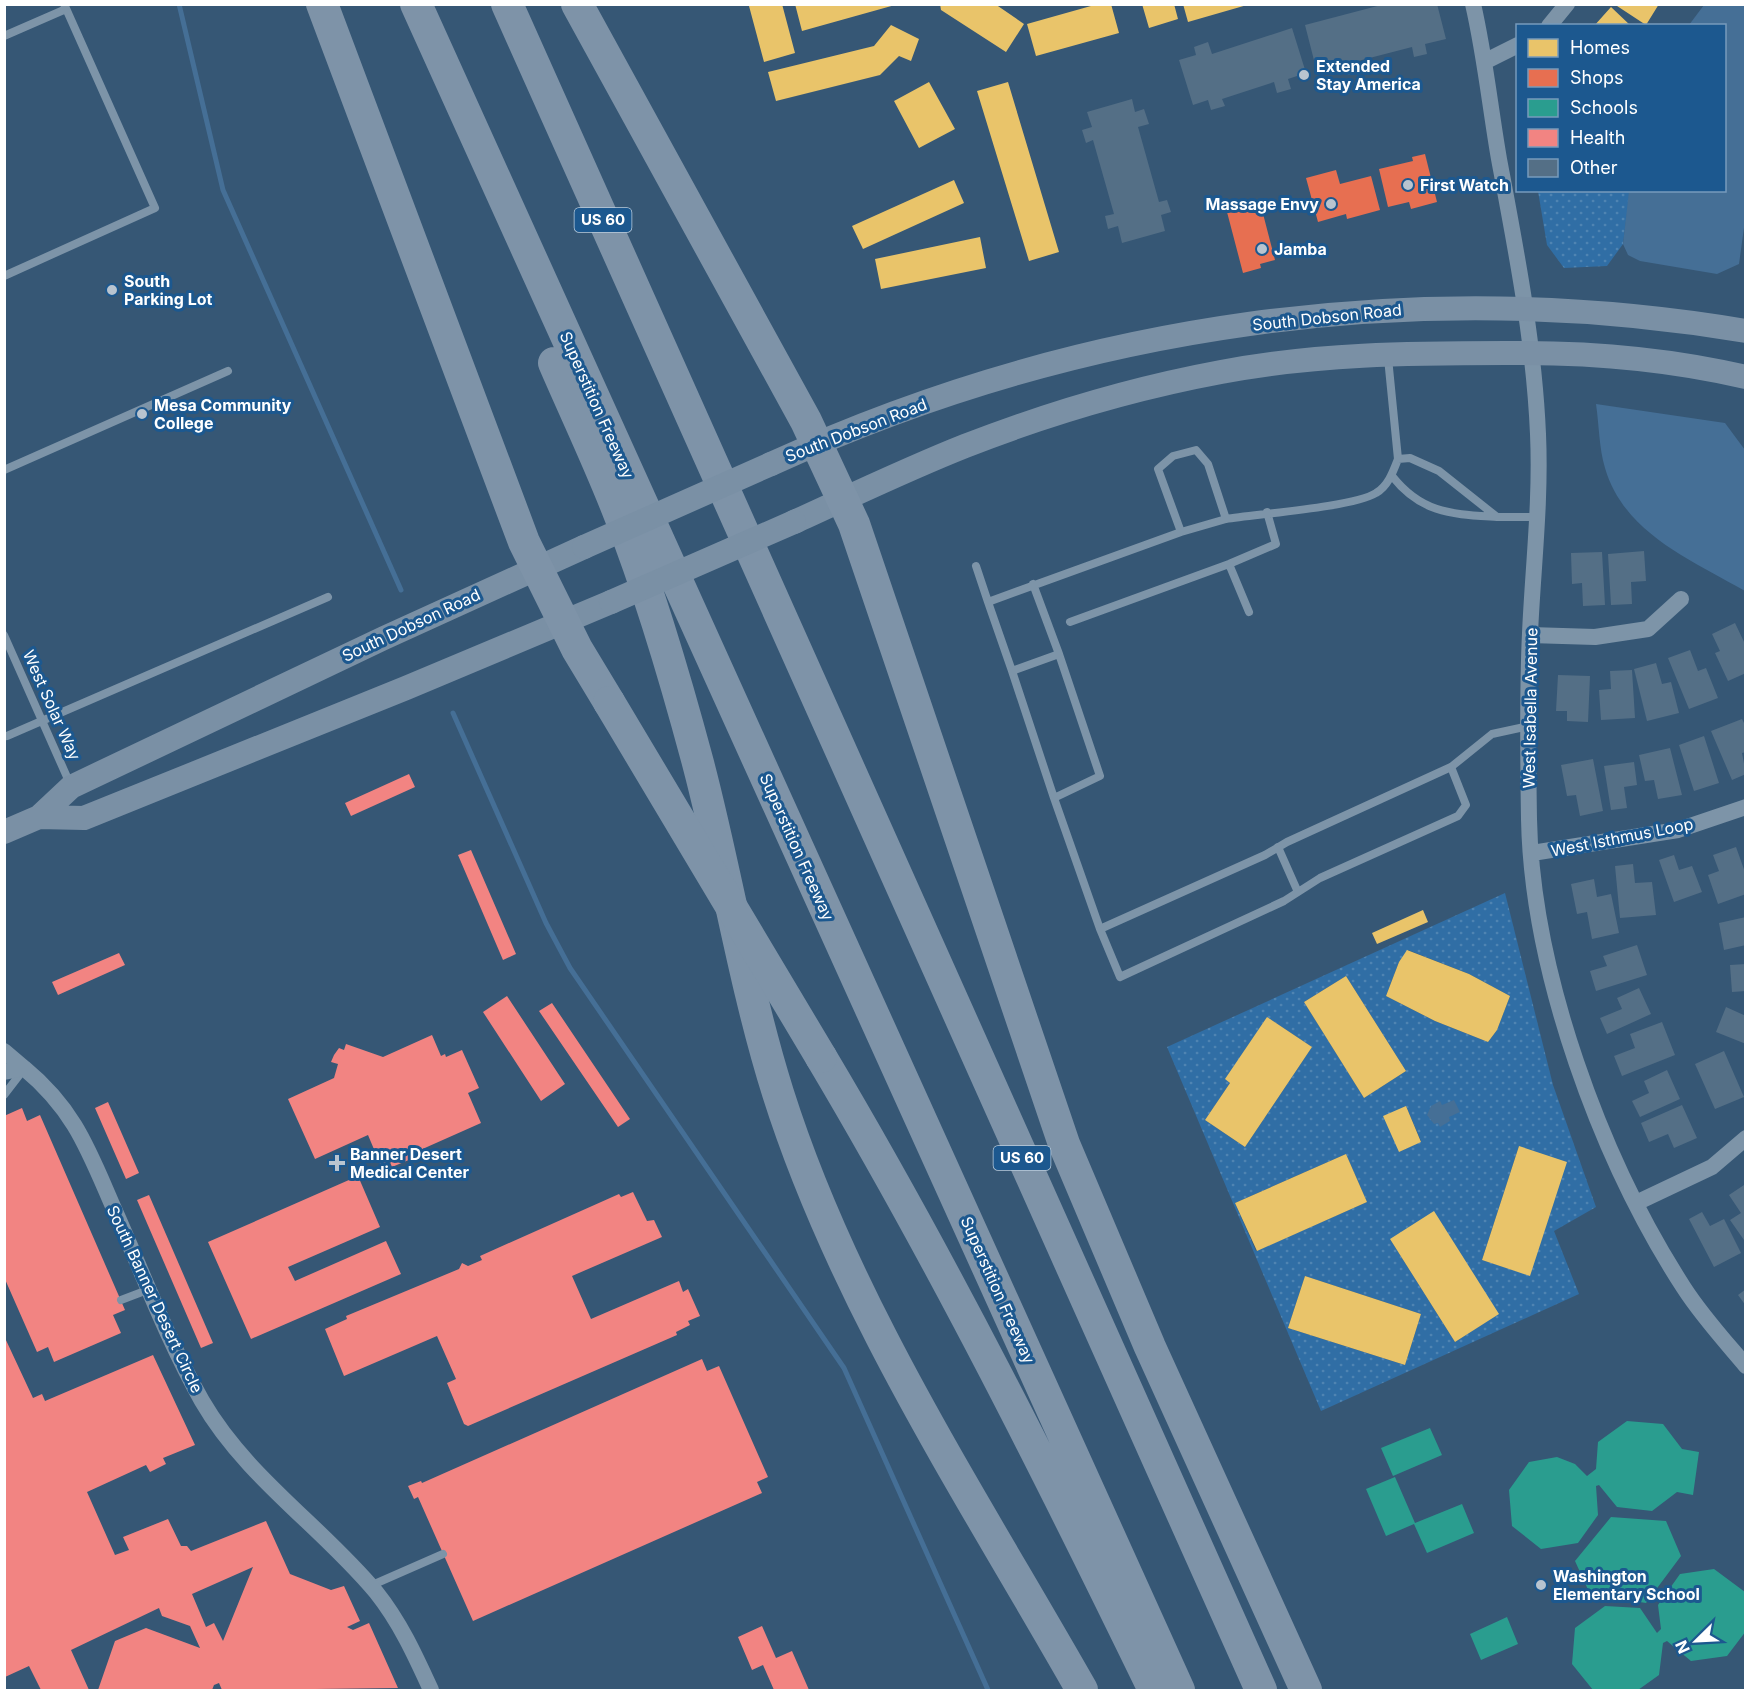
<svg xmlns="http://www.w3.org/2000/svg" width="1750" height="1695" font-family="Inter,sans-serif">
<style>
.park{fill:url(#park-dots);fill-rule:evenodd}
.water{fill:#456f96}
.homes{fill:#e9c46a}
.shops{fill:#e76f51}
.schools{fill:#2a9d8f}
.health{fill:#f28482;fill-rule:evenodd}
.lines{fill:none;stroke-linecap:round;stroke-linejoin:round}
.stream{stroke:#456f96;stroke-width:5}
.building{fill:#546f86}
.lane{stroke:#7d94a8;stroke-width:8}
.street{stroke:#7d94a8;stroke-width:16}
.secondary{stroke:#7a90a5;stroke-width:24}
.highway{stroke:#7e93a8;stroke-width:32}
.secondary-bridge{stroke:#7a90a5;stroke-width:24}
.highway-bridge{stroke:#7e93a8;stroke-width:32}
.poi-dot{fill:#b9c4cf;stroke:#1c588f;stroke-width:2}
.labels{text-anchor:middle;stroke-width:6;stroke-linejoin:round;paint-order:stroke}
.shield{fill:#1c588f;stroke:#bbcddd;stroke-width:1.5}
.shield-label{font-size:15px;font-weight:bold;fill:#fff}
.poi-label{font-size:16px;font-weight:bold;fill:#fff;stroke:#1c588f;text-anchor:start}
.street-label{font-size:16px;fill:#fff;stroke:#1c588f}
</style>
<defs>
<pattern id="park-dots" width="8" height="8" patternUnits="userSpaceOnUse" patternTransform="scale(1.5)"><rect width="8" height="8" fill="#306ea5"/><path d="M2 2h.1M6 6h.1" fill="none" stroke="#4f84b2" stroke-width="1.8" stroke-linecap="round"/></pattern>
</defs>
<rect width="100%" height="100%" fill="#365775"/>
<path class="park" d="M1538,191h92l-7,53 -16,22 -43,2 -17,-23z
M1505,893l48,192 43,122 -42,24 25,63 -258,117 -154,-364zM1408,950l61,24 41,22 -13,34 -9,12 -53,-21 -49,-25 13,-34zM1346,976l60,95 -42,27 -60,-96zM1267,1017l45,30 -67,100 -40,-27 25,-37 -4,-4zM1442,1105l8,16h-18l-3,-7 3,-6zM1406,1106l15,35 -22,11zM1519,1146l10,129 -47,-15zM1346,1154l21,48 -111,49 -21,-48zM1390,1239l108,75 -43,28zM1305,1276l116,38 -16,51 -117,-37z"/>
<path class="water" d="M1704,5h42v208l-7,51 -22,10 -77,-13 -12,-6 -5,-11 6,-53 95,-1v-164l-35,-1z
M1596,404l129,19 20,27v141c-54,-31 -121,-58 -140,-123 -6,-20 -6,-44 -9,-64z
M1454,1100l6,12 -11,5 1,4 -10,6 -2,-4 -4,1 -7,-9 4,-9 9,-5 2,4z"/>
<path class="homes" d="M755,4h27l13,49 -31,9 -15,-56z
M795,4h100v1l-93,26z
M940,4h55l29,20 -18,28 -65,-42z
M1098,4h13l8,29 -83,23 -9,-32z
M1142,4h32l4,15 -29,9z
M1183,4h63l1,1 -59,17z
M1614,4h45l-13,21z
M1611,7l20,19h-37z
M891,25l28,14 -8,22 -12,-5 -19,19 -104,26 -8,-29 106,-26z
M929,82l26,47 -36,19 -25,-47z
M1008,82l51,170 -30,9 -52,-170z
M954,180l10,23 -101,46 -11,-23z
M980,237l6,31 -105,21 -6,-30z
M1423,910l5,12 -51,22 -5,-11z
M1407,950l62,24 41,22 -13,34 -9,12 -53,-21 -49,-25 13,-34z
M1346,976l60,95 -42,27 -60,-96z
M1267,1017l45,30 -67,100 -40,-27 25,-37 -5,-4z
M1406,1106l15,36 -22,10 -16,-36z
M1519,1146l48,16 -37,114 -48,-16z
M1346,1154l21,48 -110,49 -22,-48z
M1434,1211l65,103 -44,28 -65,-103z
M1305,1276l116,38 -16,51 -117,-37z"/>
<path class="shops" d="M1425,154l12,48 -26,7 -2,-7 -21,5 -9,-38 34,-8 -1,-4z
M1336,170l4,14 31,-8 9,34 -33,9 -1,-5 -28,8 -12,-44z
M1261,206l14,54 -15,4 1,4 -18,5 -16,-61z"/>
<path class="schools" d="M1627,1421l36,3 19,25 17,3 -6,43 -16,-3 -25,19 -35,-4 -18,-22 -3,1 2,29 -20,28 -37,6 -29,-23 -3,-36 20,-28 28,-5 18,7 12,12 9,-7 2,-27z
M1430,1428l12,27 -49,21 -12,-28z
M1395,1477l20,46 47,-19 12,29 -47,20 -13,-29 -28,12 -20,-47z
M1611,1517l55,4 15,35 -35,47 -56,-9 -15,-33z
M1714,1569l31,23 1,39 -19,25 -36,5 -24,-20 -4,2 -4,32 -21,15h-45l-21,-26 3,-36 30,-22 35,2 17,25 4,-4 -3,-24 22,-31z
M1507,1617l11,27 -37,16 -11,-26z"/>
<path class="health" d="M409,774l6,13 -64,29 -6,-13z
M471,850l45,104 -13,6 -45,-105z
M119,953l6,12 -67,30 -6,-13z
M507,996l58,88 -24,17 -58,-89z
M552,1003l78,116 -12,8 -79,-116z
M432,1035l9,21 4,-2 1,3 16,-7 17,38 -11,5 13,30 -72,32 2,4 -19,8 -2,-5 -9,4 -13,-31 -53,24 -27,-60 46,-21 4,-14 -7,-2 3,-7 5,-7 5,2 2,-6 37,13z
M108,1102l31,71 -13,6 -31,-71z
M22,1108l5,13 13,-6 85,195 -12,5 8,18 -67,29 -6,-15 -11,5 -33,-75v-161z
M358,1176l22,51 -92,40 7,14 91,-40 15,33 -150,65 -43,-97z
M633,1192l14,29 7,-1 8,17 -90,39 19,43 88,-38 4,11 5,-3 12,27 -12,5 2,4 -14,7 1,3 -209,91 -4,-2 -17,-41 9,-4 -19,-43 -93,40 -19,-47 22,-10 -1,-3 113,-47 3,-6 6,3 14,-6 -2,-4 139,-62 2,3z
M149,1195l64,148 -12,5 -64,-148z
M5,1338l28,60 9,-4 3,7 108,-46 42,90 -32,13 3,6 -16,8 -4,-7 -59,27 28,63 14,-5 -6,-13 45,-18 13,27h6l4,5 75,-30 24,53 41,16 13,-4 16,35 -13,6 6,3 16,-7 29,65 -176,2 -3,-7 -5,2 -2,5h-114l17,-49 31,-13 54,20 -10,-22 -28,-10 -3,-8 -88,42 18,40h-48l-12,-24 -24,11zM253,1567l-30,74 -9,-18 -8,4 -14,-33z
M702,1359l5,12 12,-5 49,111 -11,5 5,11 -289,128 -55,-124 -4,2 -6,-13 13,-5 1,2z
M762,1626l14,32 16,-7 17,39h-35l-11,-25 -11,5 -14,-33z"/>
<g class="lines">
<path class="stream" d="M179,4l44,186 178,400
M453,713l93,210 24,45 274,400 144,322"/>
</g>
<path class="building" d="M1385,4h52l9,35 -21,5 2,10 -13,3 -2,-10 -54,14 3,11 -13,3 -3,-10 -28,7 -12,-47z
M1292,28l14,45 -18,6 3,10 -14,4 -3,-11 -52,17 3,7 -14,4 -3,-10 -15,5 -14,-45 17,-5 -2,-8 14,-5 4,12z
M1132,99l3,13 9,-3 5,15 -11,3 21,75 8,-2 4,12 -10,3 4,16 -43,12 -4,-17 -10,3 -3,-13 9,-2 -21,-74 -7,3 -4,-13 10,-3 -5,-15z
M1644,551l2,30 -15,1 1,22 -21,1 -3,-51z
M1602,552l3,53 -22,1 -1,-23 -10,1 -1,-31z
M1735,623l11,23v27l-18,8 -13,-28 5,-2 -8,-17z
M1690,650l8,21 8,-3 12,30 -29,11 -21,-51z
M1656,663l6,21 9,-2 8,31 -32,8 -13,-52z
M1632,670l3,48 -34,2 -2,-30 12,-1 -1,-18z
M1558,675l32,1 -2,46 -21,-1v-10h-11z
M1742,719l4,8v25l-4,1 4,21 -14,6 -21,-49z
M1704,736l15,47 -25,8 -15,-46z
M1670,748l12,47 -24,4 -4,-19 -9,1 -6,-26z
M1593,759l10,52 -23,5 -4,-21 -9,1 -6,-31z
M1634,762l3,23 -13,2 3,21 -16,2 -7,-44z
M1736,847l10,28v19l-28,10 -10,-29 11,-4 -6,-16z
M1674,855l5,15 13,-4 10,26 -28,10 -15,-42z
M1633,864l2,19 17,-1 4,33 -36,3 -5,-52z
M1594,879l3,18 14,-3 8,39 -27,6 -5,-27 -10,2 -6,-30z
M1746,917v28l-22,5 -5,-27z
M1637,945l10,30 -51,16 -6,-20 17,-5 -4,-10z
M1746,964v27l-14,1 -2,-27z
M1639,988l12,26 -44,20 -7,-16 22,-9 -5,-11z
M1726,1007l20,9v28l-30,-12z
M1662,1022l13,33 -53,21 -8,-20 21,-8 -5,-14z
M1724,1051l20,46 -29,12 -20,-45z
M1667,1070l13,29 -40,18 -8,-16 17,-8 -5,-12z
M1682,1105l15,33 -23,10 -6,-14 -19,8 -8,-19z
M1744,1185l2,54 -2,1 -14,-20 11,-7 -12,-18z
M1702,1212l8,14 14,-7 17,34 -27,14 -25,-48z
M1746,1289v17l-8,-11z"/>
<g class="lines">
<path class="lane" d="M4,36l62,-27
M4,276l151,-68 -91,-204
M1388,358l10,101
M4,470l224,-99
M1392,476c30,38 60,38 105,41
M1226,519l-45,13 -23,-63 15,-13 23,-6 12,14 18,55c31,-5 128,-12 150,-26 12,-7 17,-21 22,-34l12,-1 29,13 58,46h42
M1229,564l20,48
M976,566l12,36
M1033,584l26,70 -47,17 -24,-69 193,-70
M1070,622l159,-58 47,-20 -9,-32
M4,635l67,151
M1012,671l42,127 46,-22 -41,-122
M7,736l321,-139
M1451,767l15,38 -8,11 -138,62 -36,23 -164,76 -20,-48 165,-74 22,-13 164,-75 41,-33 37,-8
M1054,798l46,131
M1278,847l19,43
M4,1095l20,-26
M121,1300l29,-11
M370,1586l73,-32"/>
<path class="street" d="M1473,4c12,52 17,103 26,155 17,91 35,182 39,275 3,67 -5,133 -8,199 -3,62 -2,124 -1,186 3,153 72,341 155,469 18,28 41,53 62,78
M1549,26l18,-22
M1486,61l32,-16
M1530,635l65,2 53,-8 33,-30
M1532,853l146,-23 68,-23
M4,1051l20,17 -20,4
M24,1068c52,43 65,84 91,143 28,63 53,130 87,190 44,76 119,125 174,191 24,30 39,63 55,98
M1636,1203l76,-36 34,-29"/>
<path class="secondary" d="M771,464c306,-140 643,-189 975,-133
M794,522c57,-26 113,-53 171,-76 82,-32 170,-58 256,-74 94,-18 189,-19 285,-19 79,-1 163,6 240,24
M39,817l45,1 322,-130 205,-86
M4,832l35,-15 32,-30 313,-149 200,-91"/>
<path class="highway" d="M322,4l202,538 53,107 32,53
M416,4l763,1686
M507,4l754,1686
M577,4l229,417 48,103 210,620 86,203 156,343
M554,363c22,51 46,101 66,153 31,79 56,165 78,247 29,110 46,222 80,330 67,212 195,405 304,597
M821,1057c122,205 229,419 333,633"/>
<path class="secondary-bridge" d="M584,547l187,-83
M611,602l183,-80"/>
<path class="highway-bridge" d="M609,702l212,355"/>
</g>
<g class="poi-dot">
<circle cx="1304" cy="75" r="6"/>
<circle cx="1408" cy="185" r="6"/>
<circle cx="1331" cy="204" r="6"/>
<circle cx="1262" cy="249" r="6"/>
<circle cx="112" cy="290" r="6"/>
<circle cx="142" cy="414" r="6"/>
<path d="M334 1154h6v6h6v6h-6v6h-6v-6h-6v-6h6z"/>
<circle cx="1541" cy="1585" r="6"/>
</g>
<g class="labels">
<g class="shield">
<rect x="574.5" y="208" width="57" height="24" rx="4.5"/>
<rect x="993.5" y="1146" width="57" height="24" rx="4.5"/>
</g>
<g class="shield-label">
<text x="603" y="225">US 60</text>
<text x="1022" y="1163">US 60</text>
</g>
<g class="poi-label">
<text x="1316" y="72">Extended<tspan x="1316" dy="18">Stay America</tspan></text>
<text x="1420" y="191">First Watch</text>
<text x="1319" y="210" text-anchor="end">Massage Envy</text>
<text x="1274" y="255">Jamba</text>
<text x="124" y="287">South<tspan x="124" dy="18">Parking Lot</tspan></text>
<text x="154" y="411">Mesa Community<tspan x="154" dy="18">College</tspan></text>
<text x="350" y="1160">Banner Desert<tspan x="350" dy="18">Medical Center</tspan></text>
<text x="1553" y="1582">Washington<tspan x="1553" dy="18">Elementary School</tspan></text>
</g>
<g class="street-label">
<text transform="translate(1327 317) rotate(-6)" y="6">South Dobson Road</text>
<text transform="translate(597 405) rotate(66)" y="6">Superstition Freeway</text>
<text transform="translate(856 430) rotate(-21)" y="6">South Dobson Road</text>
<text transform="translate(411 625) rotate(-25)" y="6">South Dobson Road</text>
<text transform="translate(52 705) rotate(66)" y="6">West Solar Way</text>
<text transform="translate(1530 708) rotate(-89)" y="6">West Isabella Avenue</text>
<text transform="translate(1622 837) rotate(-11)" y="6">West Isthmus Loop</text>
<text transform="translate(797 847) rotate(66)" y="6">Superstition Freeway</text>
<text transform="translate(998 1290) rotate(66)" y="6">Superstition Freeway</text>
<text transform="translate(155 1299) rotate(65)" y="6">South Banner Desert Circle</text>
</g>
</g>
<rect width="1750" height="1695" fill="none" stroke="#ffffff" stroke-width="12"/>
<rect x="1516" y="24" width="210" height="168" fill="#1c588f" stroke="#779bbc" stroke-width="1.5"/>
<rect x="1528" y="39" width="30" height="18" fill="#e9c46a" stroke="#779bbc" stroke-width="1.5"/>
<text x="1570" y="54" font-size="18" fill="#ffffff">Homes</text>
<rect x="1528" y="69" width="30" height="18" fill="#e76f51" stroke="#779bbc" stroke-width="1.5"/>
<text x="1570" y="84" font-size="18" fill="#ffffff">Shops</text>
<rect x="1528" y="99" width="30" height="18" fill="#2a9d8f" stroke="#779bbc" stroke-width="1.5"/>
<text x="1570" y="114" font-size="18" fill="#ffffff">Schools</text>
<rect x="1528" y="129" width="30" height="18" fill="#f28482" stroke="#779bbc" stroke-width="1.5"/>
<text x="1570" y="144" font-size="18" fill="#ffffff">Health</text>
<rect x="1528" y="159" width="30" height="18" fill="#546f86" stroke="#779bbc" stroke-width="1.5"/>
<text x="1570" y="174" font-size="18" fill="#ffffff">Other</text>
<g transform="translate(1696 1641) rotate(246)" stroke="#1c588f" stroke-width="4.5" paint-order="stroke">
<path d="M0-4.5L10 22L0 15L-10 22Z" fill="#ffffff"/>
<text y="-9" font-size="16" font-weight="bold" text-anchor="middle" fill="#ffffff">N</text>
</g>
</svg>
